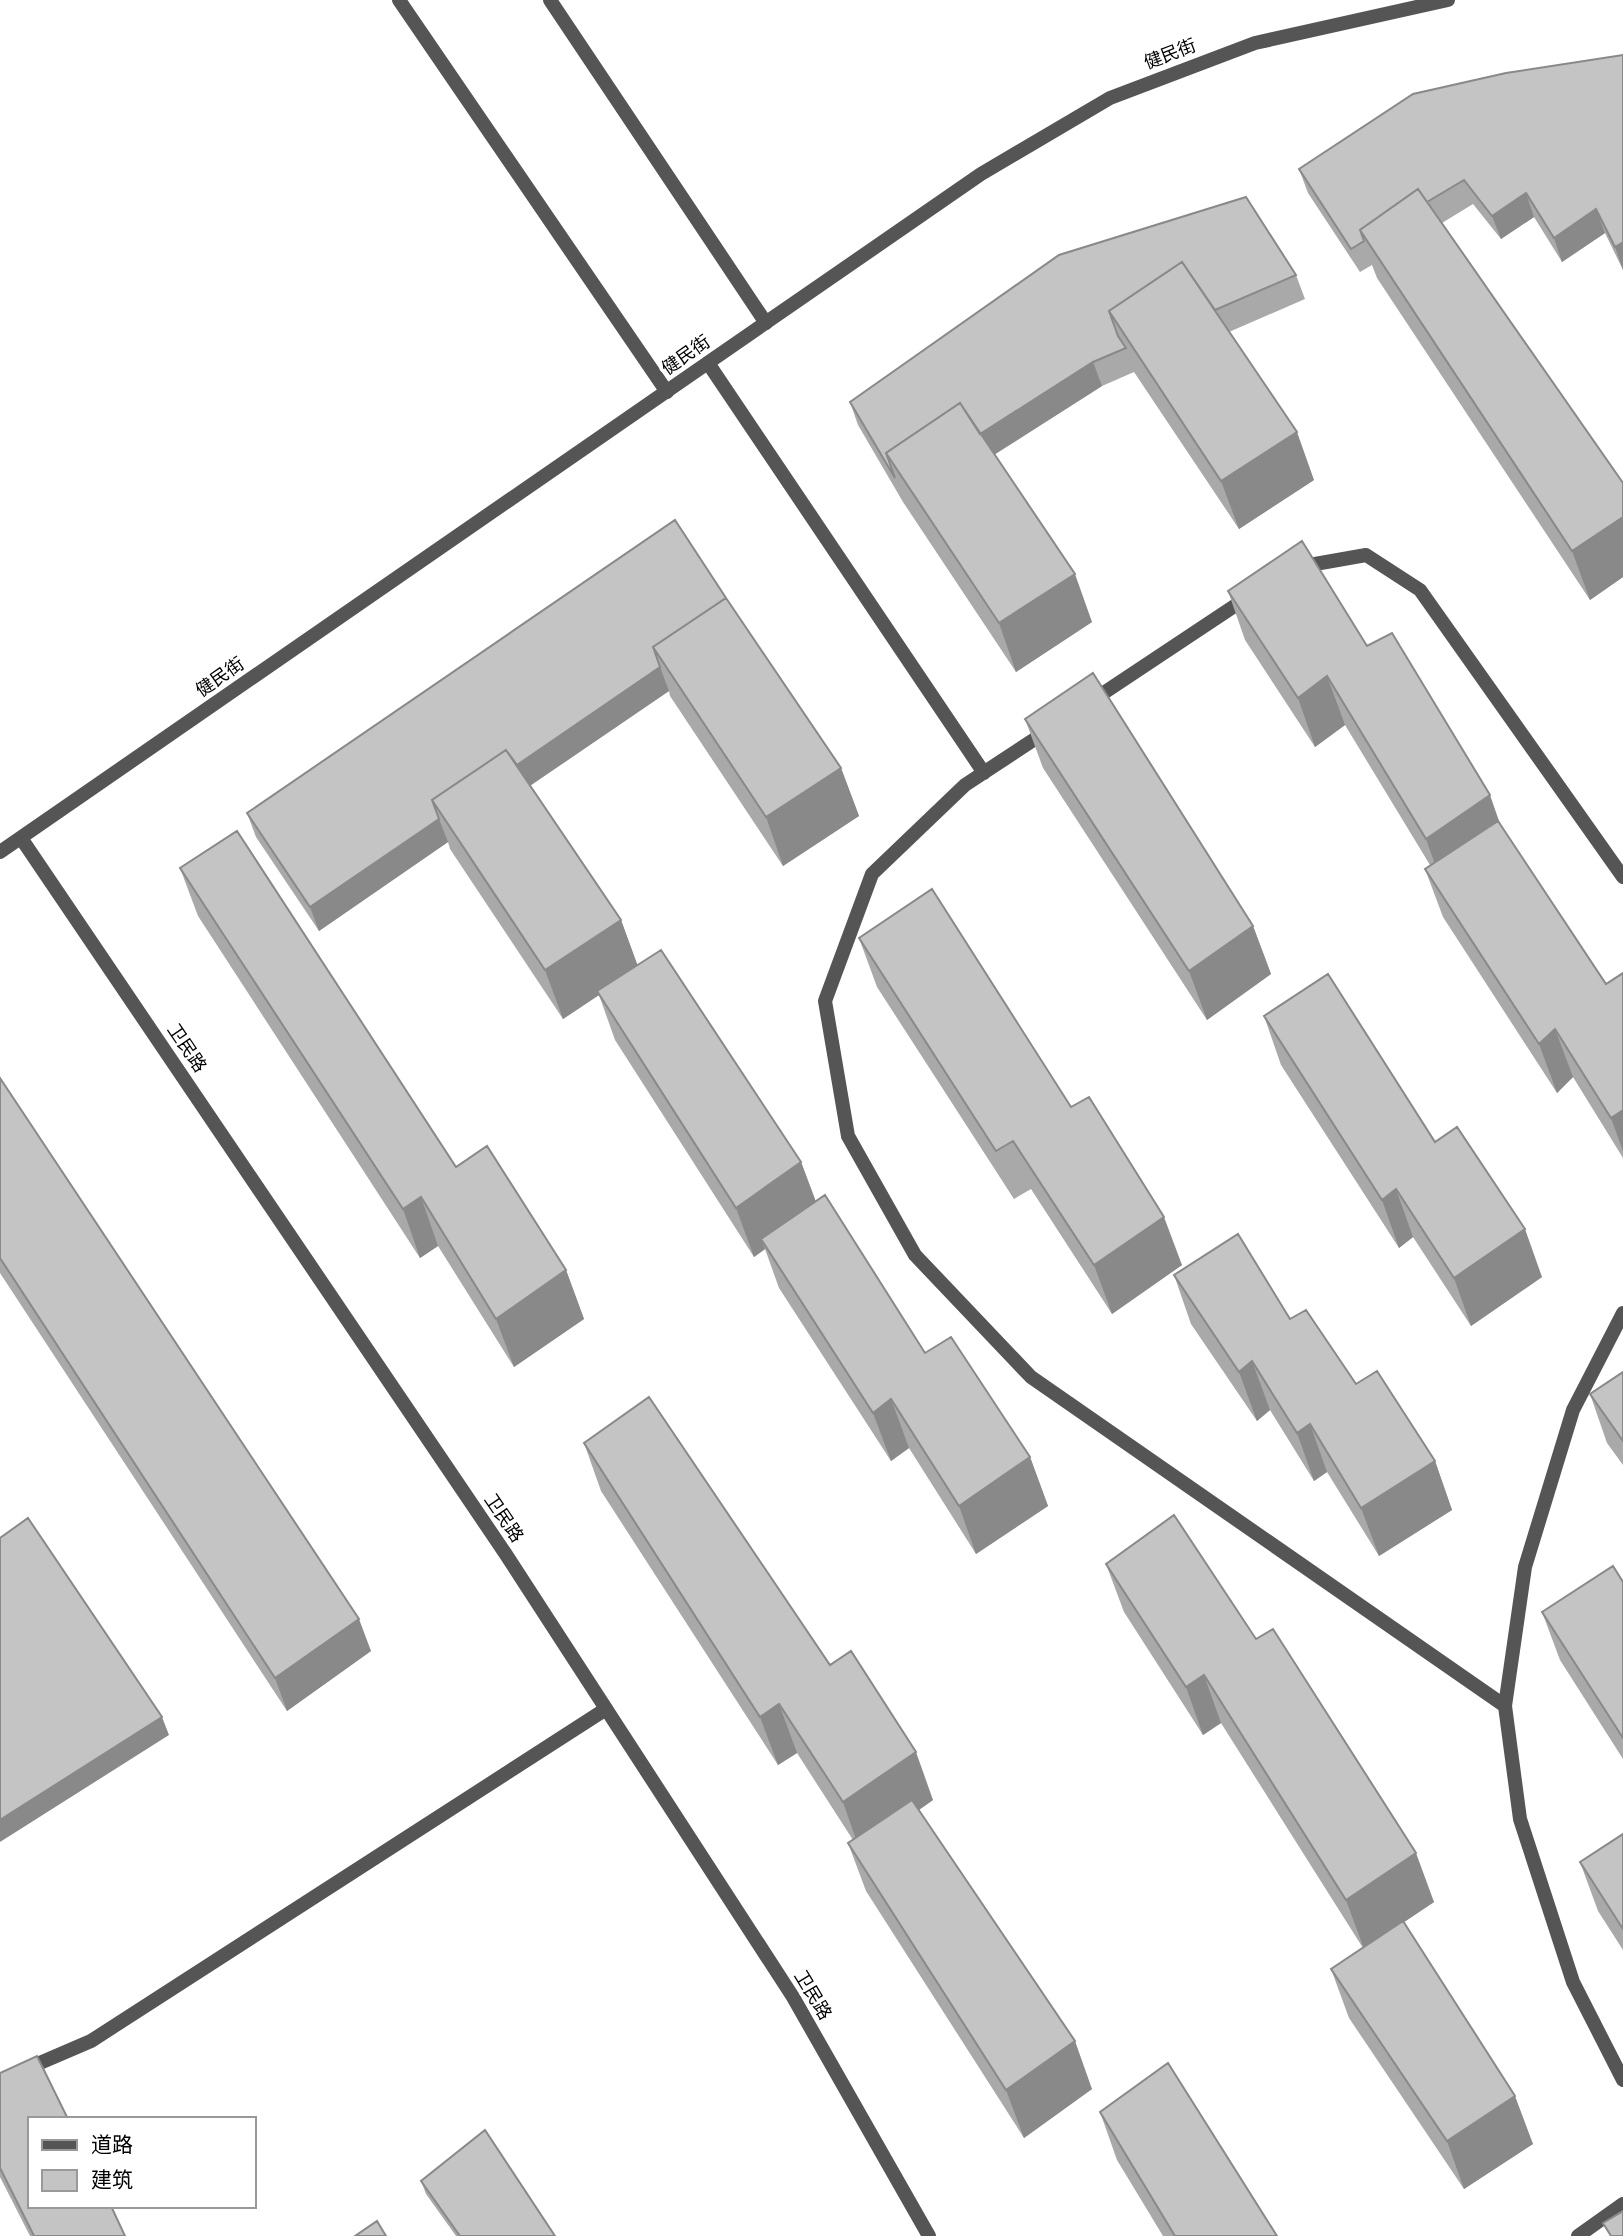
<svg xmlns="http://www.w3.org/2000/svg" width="1623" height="2236" font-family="Figtree,'Noto Sans SC',sans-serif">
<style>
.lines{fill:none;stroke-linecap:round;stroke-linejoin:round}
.service{stroke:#555;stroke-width:14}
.minor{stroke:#555;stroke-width:14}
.tertiary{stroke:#555;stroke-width:14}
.wall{fill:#a9a9a9}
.shaded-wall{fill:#898989}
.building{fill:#c4c4c4;stroke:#898989;stroke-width:2}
.labels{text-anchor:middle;stroke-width:7;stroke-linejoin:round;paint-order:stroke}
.street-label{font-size:18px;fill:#000;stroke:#fff}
</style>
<rect width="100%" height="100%" fill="#fff"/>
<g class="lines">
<path class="service" d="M399,0l268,392
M550,0l216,323
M708,363l276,410
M1298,567l68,-12 54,35 203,287
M1090,702l158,-105
M1047,731l-82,54 -93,89 -47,127 23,135 67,119 116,122 474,329
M1623,1313l-50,97 -48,157 -20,139 15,113 53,163 50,98
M1578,2236l45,-32"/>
<path class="minor" d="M0,2080l91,-39 515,-332"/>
<path class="tertiary" d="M21,838l484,715 288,444 136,239
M0,852l981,-678 129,-76 145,-55 193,-43"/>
</g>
<path class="wall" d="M1623,55v215l-18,-37 -43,29 -28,-45 -33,22 -28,-35 -31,19 181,260v94l-33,23 -213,-322 -5,-13 -12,7 -52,-79 -9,-24z
M1059,255l237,20 9,24 -76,33 85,148 -75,49 -105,-157 -32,14 -108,69 98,167 -76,50 -113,-170 -45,-77 -8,-23z
M1228,591l139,55 133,179 106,159 17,-11v185l-50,-81 -16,16 -114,-176 -18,-48 5,-4 -85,-140 -30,22 -70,-107z
M726,598l115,170 18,48 -76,50 -113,-170 -1,-5 -139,95 91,134 16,45 164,197 15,40 109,151 105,104 18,49 -72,48 -67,-106 -18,13 -112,-173 -14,-39 -11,8 -139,-217 -16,-45 -36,24 -113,-170 -2,-7 -129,89 -63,-94 -9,-24z
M1025,719l228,207 18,48 -64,46 -164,-252z
M180,868l276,299 110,103 18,49 -70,48 -76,-121 -18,12 -222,-342z
M859,938l212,169 111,158 -70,49 -81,-125 -17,10 -137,-212z
M1264,1016l171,126 107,135 -71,49 -58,-89 -14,11 -118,-183z
M0,1078l371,573 -84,60 -287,-438z
M1174,1275l116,44 145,142 17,49 -73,46 -52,-84 -13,9 -44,-71 -13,11 -66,-97z
M1623,1372v93l-16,-22 -17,-49z
M584,1443l246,222 103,135 -14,10 173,279 -68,49 -158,-247 -18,-48 5,-3 -56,-87 -19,12 -177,-274z
M1106,1564l150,75 178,263 -30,20 129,222 -69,45 -115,-171 -18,-49 32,-21 -142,-225 -18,12 -79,-123z
M1623,1582v177l-63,-99 -18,-48z
M1623,1834v116l-25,-39 -18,-49z
M0,2073l125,163h-95l-30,-59z
M1100,2112l177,124h-114l-46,-76z
M421,2181l134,55h-99l-30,-42z"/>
<path class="shaded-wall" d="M1526,193l8,24 -33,22 -9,-23z
M1596,209l9,24 -43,29 -8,-24z
M1623,242v28l-8,-23z
M1093,362l9,24 -118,75 -9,-23z
M1297,432l17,48 -75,49 -18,-48z
M1623,517v60l-33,23 -18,-49z
M1075,574l17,48 -76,50 -17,-49z
M660,667l9,24 -213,145 -13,-20z
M1327,676l18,49 -30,22 -17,-49z
M841,768l18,48 -76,50 -17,-49z
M1490,795l17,49 -64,43 -17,-48z
M439,819l9,23 -129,89 -9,-24z
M621,920l18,49 -42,22 2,4 -36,24 -18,-49z
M1253,926l18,48 -64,46 -18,-49z
M1555,1029l18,48 -16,16 -18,-49z
M1623,1110v41l-12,-33z
M801,1162l18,48 -58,29 4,10 -11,8 -18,-49z
M1396,1189l17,48 -14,11 -17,-48z
M421,1197l17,49 -18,12 -17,-49z
M1164,1217l18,48 -70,49 -18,-49z
M1525,1229l17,48 -71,49 -17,-48z
M566,1270l18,49 -70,48 -18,-48z
M1252,1361l18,49 -13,11 -18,-49z
M891,1399l18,49 -18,13 -18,-48z
M1310,1424l17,48 -13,9 -17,-48z
M1030,1457l18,49 -72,48 -17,-48z
M1435,1461l17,49 -73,46 -18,-48z
M359,1619l12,32 -84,60 -12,-33z
M1204,1675l17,48 -18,12 -17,-48z
M779,1704l18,49 -19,12 -18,-48z
M162,1717l7,18 -169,107v-22z
M916,1752l17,48 -73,51 -17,-49z
M1416,1853l18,49 -70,47 -18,-49z
M1075,2041l17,48 -68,49 -18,-48z
M1515,2096l18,48 -69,45 -17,-48z"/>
<path class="building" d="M1623,55v187l-8,5 -19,-38 -42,29 -28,-45 -34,23 -28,-36 -37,22 -9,-13 -58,41 4,11 -13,8 -52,-80 114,-75 93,-21z
M1418,189l205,294v34l-51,34 -212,-321z
M1246,197l50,78 -81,35 -33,-48 -73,49 9,25 8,12 -33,14 -113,72 -20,-31 -74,50 9,25 -45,-76 209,-147z
M1182,262l115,170 -76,49 -112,-170z
M960,403l115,171 -76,49 -113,-170z
M675,520l51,78 -73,49 7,20 -143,98 -11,-15 -74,50 7,19 -129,88 -63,-94z
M1302,541l65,105 25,-13 98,162 -64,44 -99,-163 -29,22 -70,-107z
M726,598l115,170 -75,49 -113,-170z
M1093,673l160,253 -64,45 -164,-252z
M506,750l115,170 -76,50 -113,-170z
M1498,821l108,163 17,-11v137l-12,8 -56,-89 -16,15 -114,-175z
M237,831l219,336 31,-21 79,124 -70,49 -75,-122 -18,12 -223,-341z
M932,889l139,218 18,-10 75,120 -70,48 -81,-124 -17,10 -137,-213z
M661,950l140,212 -65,46 -139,-217z
M1328,974l107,168 22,-15 68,102 -71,49 -58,-89 -14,11 -118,-184z
M0,1078l359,541 -84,59 -275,-420z
M825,1195l100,158 26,-16 79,120 -71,49 -68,-107 -18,14 -112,-174z
M1238,1234l52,85 16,-9 50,74 21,-13 58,90 -74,47 -51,-84 -13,9 -45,-72 -13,11 -65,-97z
M1623,1372v69l-33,-47z
M649,1397l181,268 21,-14 65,101 -73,50 -64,-98 -19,13 -176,-274z
M1174,1515l82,124 17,-10 143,224 -70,47 -142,-225 -18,12 -80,-123z
M28,1518l134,199 -162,103v-282z
M1613,1566l10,16v156l-81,-126z
M912,1800l163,241 -69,49 -158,-247z
M1623,1834v95l-43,-67z
M1403,1921l112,175 -68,45 -116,-172z
M37,2056l31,63h-38v87h81l14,30h-91l-34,-68v-95z
M1168,2063l109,173h-102l-75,-124z
M485,2130l70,106h-95l-39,-55z
M1623,2211v25h-12l-8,-13z
M377,2221l9,15h-31z"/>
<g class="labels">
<g class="street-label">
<text transform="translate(1170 54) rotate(-21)" y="6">健民街</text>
<text transform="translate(686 355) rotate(-35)" y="6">健民街</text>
<text transform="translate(220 677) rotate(-35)" y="6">健民街</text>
<text transform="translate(187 1048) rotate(56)" y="6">卫民路</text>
<text transform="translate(504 1518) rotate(56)" y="6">卫民路</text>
<text transform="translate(813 1995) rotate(59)" y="6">卫民路</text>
</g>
</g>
<rect x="28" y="2117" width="228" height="91" fill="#ffffff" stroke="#999999" stroke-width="2"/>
<rect x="42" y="2140" width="35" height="10" fill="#555555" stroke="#999999" stroke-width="2"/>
<text x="91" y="2152" font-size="21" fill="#000000">道路</text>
<rect x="42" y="2170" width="35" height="21" fill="#c4c4c4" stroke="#999999" stroke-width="2"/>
<text x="91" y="2187" font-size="21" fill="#000000">建筑</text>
</svg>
